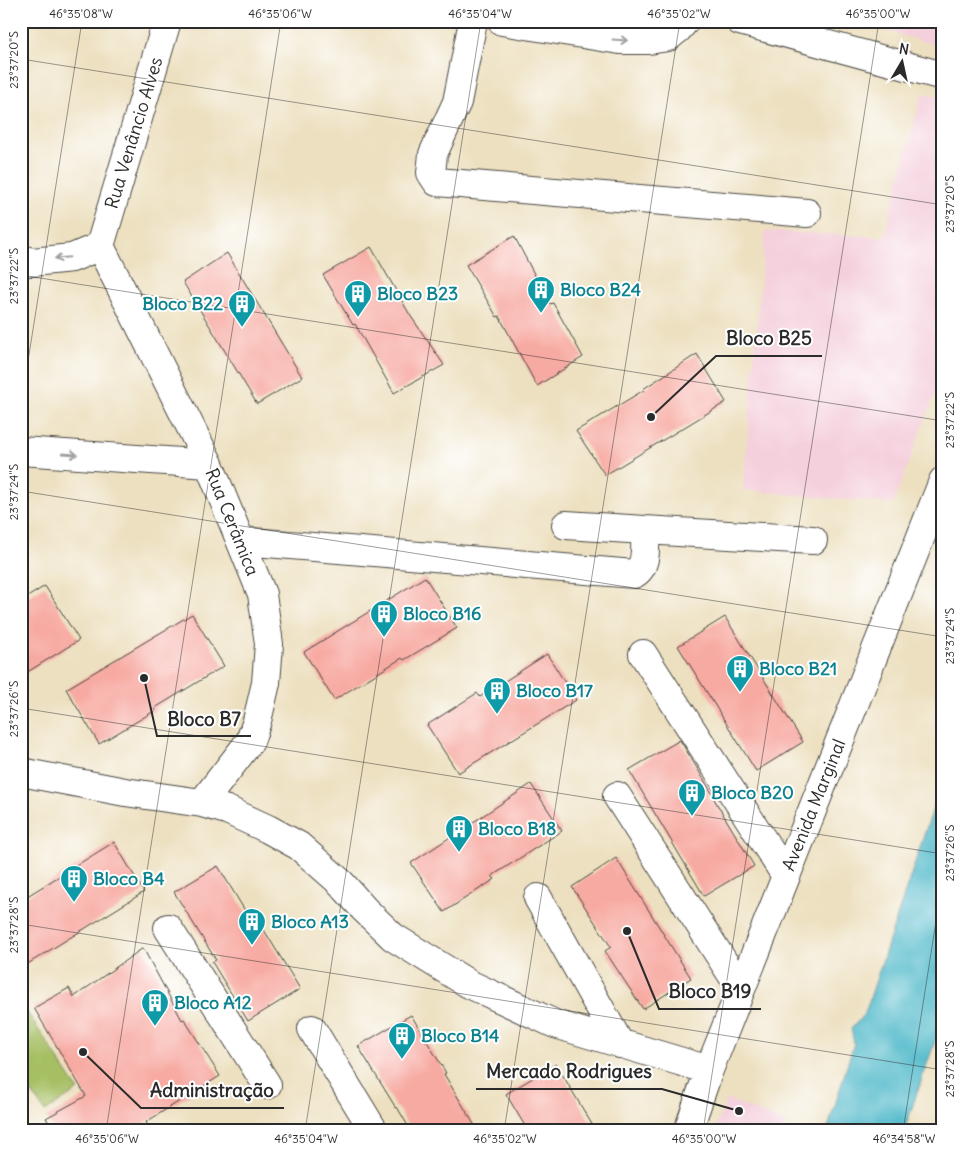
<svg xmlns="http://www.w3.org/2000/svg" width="964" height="1152" font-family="Delius,sans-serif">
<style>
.built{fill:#f4cfdc}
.green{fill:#a6bf64;stroke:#687548}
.water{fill:#4db8c9;stroke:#3c727a}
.building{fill:#f7aaa2}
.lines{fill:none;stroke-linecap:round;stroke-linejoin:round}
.minor-casing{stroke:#484641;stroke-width:30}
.minor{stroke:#fff;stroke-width:28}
.oneway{stroke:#a0a0a0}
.ticks{fill:none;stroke:#2b2b2b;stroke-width:1;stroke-opacity:0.45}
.labels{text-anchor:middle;stroke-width:4;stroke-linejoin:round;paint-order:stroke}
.street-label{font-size:18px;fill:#2b2b2b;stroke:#fff}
.culture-label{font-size:18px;font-weight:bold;fill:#0d838f;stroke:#fff;text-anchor:start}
.leader{fill:none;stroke:#2b2b2b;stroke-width:2}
.callout-dot{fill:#2b2b2b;stroke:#fff;stroke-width:2}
.callout-label{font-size:19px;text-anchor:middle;font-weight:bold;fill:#2b2b2b;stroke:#fff;stroke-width:4;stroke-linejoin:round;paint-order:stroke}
.neatline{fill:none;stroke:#2b2b2b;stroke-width:2}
.ticks-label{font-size:12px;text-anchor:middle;fill:#2b2b2b}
</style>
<rect width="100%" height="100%" fill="#fff"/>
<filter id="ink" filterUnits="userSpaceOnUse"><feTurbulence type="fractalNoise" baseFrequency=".02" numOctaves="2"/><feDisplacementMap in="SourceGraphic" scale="10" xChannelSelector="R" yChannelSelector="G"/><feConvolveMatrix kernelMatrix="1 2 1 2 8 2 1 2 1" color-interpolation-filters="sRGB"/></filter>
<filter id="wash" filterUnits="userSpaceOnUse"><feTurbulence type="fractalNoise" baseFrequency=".0096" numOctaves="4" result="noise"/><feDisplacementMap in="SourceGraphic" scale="20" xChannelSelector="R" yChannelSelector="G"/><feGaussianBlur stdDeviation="1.12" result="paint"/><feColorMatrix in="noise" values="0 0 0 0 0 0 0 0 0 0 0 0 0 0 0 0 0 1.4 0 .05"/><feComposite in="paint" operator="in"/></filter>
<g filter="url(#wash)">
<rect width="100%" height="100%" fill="#ede0c0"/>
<path class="built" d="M852,21h91v26z
M922,93l21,6v274l-50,131 -150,-14 22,-259 119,6z
M727,1099l58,24 -3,8h-68z"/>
<path class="green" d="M27,1012l51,78 -33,22 -24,-36v-60z"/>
<path class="water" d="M943,778v240l-39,113h-77l27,-88 -3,-14 14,-16z"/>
<g id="blocks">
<path class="building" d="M514,236l36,68 3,-1 30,54 -46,29 -38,-70 -2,1 -31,-52z
M371,247l39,68 34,50 -50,28 -39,-69 -2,1 -30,-50z
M227,253l75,124 -45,27 -74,-122z
M697,354l29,48 -121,73 -29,-44 68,-41 -1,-1z
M425,577l32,51 -53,32 -2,-2 -68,42 -30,-48z
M45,586l34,54 -58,36v-75z
M192,614l32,52 -69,42 1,2 -57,34 -33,-55z
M725,617l78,125 -47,29 -78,-125z
M547,654l29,46 -118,73 -31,-48 50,-32 3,4z
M680,740l35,58 -1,1 40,67 -50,30 -75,-126z
M531,784l31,47 -70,45 3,3 -51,33 -33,-49z
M114,842l30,50 -123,76v-68z
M616,858l75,120 -48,31 -38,-58 6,-4 -39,-60z
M218,866l41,68 5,-4 36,59 -52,32 -36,-59 4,-2 -42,-68z
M143,948l39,72 2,-1 36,57 -74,46 5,9h-97l-8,-13 40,-22 -52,-88 35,-20 5,9z
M411,1015l35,58 -2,1 34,57h-67l-14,-24 -1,1 -38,-62z
M556,1064l40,67h-68l-22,-37z"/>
</g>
</g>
<g filter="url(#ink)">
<use href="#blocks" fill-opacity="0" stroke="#484641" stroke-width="1"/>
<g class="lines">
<defs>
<path id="minor" d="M473,21l-16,81 -24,52 -2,19 6,9 370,31
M502,21l118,19h29l19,-3 10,-8 7,-8
M740,21l203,55
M100,246l109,218 53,130 7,50 -3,39 -9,38 -7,20 -48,62
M100,246l67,-225
M21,259l11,3 40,-4 28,-12
M21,451l188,13
M566,525l79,5
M242,541l392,33c14,-7 11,-31 11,-44l168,10
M643,654l143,222
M21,772l104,20 77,11 25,7 41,19 31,17 42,37 23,26 29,28 76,47 86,40 154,46
M617,796l124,193
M538,898l82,146
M168,928l99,157
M312,1029l62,102
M688,1131l21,-61 234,-589"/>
</defs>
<use href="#minor" class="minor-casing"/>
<use href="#minor" class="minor"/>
</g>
<defs><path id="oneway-shaft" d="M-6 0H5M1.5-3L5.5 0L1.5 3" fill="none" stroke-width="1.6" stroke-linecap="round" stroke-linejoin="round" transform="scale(1.25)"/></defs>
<g class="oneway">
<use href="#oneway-shaft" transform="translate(620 40) rotate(4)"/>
<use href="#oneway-shaft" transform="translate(62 258) rotate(175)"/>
<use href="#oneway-shaft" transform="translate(70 454) rotate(4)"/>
</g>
</g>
<path class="ticks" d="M21,59l922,146M21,275l922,146M21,405l61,-384M21,491l922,146M21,708l922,146M21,924l922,146M106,1131l175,-1110M305,1131l176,-1110M504,1131l176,-1110M703,1131l176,-1110M903,1131l40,-254"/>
<defs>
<symbol id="building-pin" viewBox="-11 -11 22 30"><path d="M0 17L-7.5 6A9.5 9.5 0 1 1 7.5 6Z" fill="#0f9aa8" stroke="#fff"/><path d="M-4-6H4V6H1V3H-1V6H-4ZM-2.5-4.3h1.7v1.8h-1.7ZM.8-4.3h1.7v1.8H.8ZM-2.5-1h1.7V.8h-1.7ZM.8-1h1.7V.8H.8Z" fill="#fff"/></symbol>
</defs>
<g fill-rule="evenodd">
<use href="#building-pin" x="525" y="274" width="32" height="43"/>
<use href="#building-pin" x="342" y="278" width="32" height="43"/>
<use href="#building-pin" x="226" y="288" width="32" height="43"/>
<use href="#building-pin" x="368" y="598" width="32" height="43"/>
<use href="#building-pin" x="724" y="653" width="32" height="43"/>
<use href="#building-pin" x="481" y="675" width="32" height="43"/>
<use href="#building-pin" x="676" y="777" width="32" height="43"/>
<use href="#building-pin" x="443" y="813" width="32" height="43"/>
<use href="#building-pin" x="58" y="863" width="32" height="43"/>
<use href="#building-pin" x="236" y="906" width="32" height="43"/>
<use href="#building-pin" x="139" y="987" width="32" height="43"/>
<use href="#building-pin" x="386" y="1020" width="32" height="43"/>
</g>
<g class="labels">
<g class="street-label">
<text transform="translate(134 133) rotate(-73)" y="6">Rua Venâncio Alves</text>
<text transform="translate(232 522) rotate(68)" y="6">Rua Cerâmica</text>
<text transform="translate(814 805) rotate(-68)" y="6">Avenida Marginal</text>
</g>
<g class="culture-label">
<text x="560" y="296">Bloco B24</text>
<text x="377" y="300">Bloco B23</text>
<text x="223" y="310" text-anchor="end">Bloco B22</text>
<text x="403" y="620">Bloco B16</text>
<text x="759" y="675">Bloco B21</text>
<text x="516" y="697">Bloco B17</text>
<text x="711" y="799">Bloco B20</text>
<text x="478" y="835">Bloco B18</text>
<text x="93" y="885">Bloco B4</text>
<text x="271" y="928">Bloco A13</text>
<text x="174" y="1009">Bloco A12</text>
<text x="421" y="1042">Bloco B14</text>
</g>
</g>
<path class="leader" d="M651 417L716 356H822M144 678L157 736H251M627 931L659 1009H761M739 1111L662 1089H476M83 1052L141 1108H284"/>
<g class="callout-dot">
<circle cx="651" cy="417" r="5"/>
<circle cx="144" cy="678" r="5"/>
<circle cx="627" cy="931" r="5"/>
<circle cx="739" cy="1111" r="5"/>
<circle cx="83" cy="1052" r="5"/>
</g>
<g class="callout-label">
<text x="769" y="345">Bloco B25</text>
<text x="204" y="726">Bloco B7</text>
<text x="710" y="998">Bloco B19</text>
<text x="569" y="1078">Mercado Rodrigues</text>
<text x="212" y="1097">Administração</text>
</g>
<rect width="964" height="1152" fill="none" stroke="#fff" stroke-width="55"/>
<g transform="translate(902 62) rotate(9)" stroke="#ffffff" stroke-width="4" paint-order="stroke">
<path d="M0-4L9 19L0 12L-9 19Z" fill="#2b2b2b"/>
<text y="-8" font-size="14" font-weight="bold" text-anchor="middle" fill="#2b2b2b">N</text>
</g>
<rect x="28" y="28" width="908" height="1096" class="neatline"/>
<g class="ticks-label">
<text x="81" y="18">46°35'08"W</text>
<text x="280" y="18">46°35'06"W</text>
<text x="480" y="18">46°35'04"W</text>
<text x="679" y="18">46°35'02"W</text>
<text x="878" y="18">46°35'00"W</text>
<text transform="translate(14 60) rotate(-90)" y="4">23°37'20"S</text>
<text transform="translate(950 204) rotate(-90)" y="4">23°37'20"S</text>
<text transform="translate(14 276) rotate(-90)" y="4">23°37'22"S</text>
<text transform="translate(950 420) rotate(-90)" y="4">23°37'22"S</text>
<text transform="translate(14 492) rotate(-90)" y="4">23°37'24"S</text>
<text transform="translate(950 636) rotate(-90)" y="4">23°37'24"S</text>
<text transform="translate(14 709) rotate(-90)" y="4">23°37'26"S</text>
<text transform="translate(950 853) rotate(-90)" y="4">23°37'26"S</text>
<text transform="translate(14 925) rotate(-90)" y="4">23°37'28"S</text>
<text transform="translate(950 1069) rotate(-90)" y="4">23°37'28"S</text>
<text x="107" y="1143">46°35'06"W</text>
<text x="306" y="1143">46°35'04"W</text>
<text x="505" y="1143">46°35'02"W</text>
<text x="704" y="1143">46°35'00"W</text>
<text x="904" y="1143">46°34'58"W</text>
</g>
</svg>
